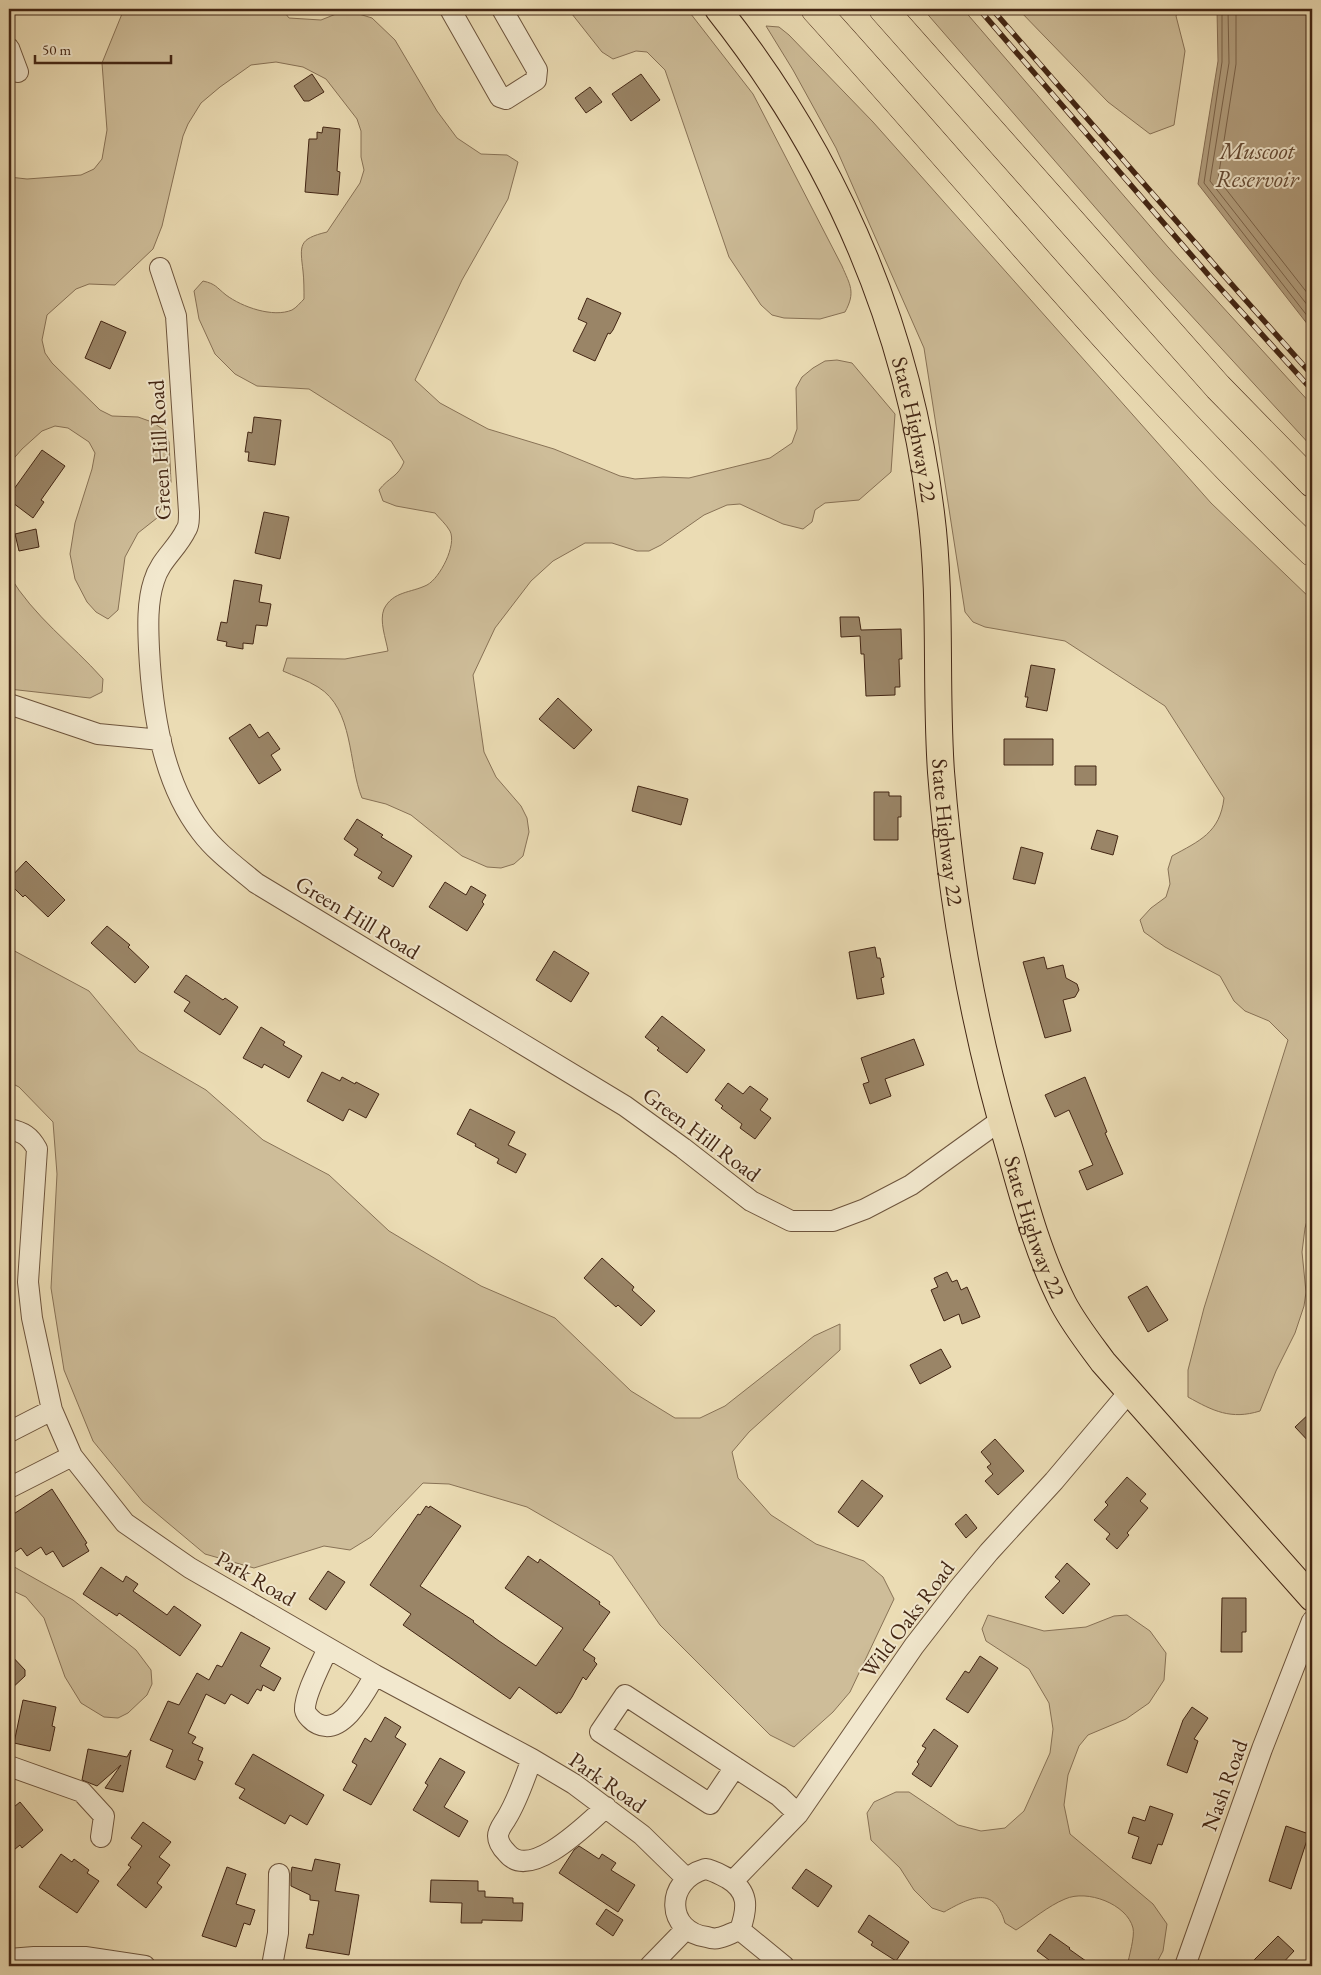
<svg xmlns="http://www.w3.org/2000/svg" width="1321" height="1975" font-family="'EB Garamond',serif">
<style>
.green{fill:#cebd99;stroke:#887256}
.water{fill:#b29e7e;stroke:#866e54}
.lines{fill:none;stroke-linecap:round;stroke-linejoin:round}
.shore{stroke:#7a6249;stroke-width:1}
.building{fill:#9a8567;stroke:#432614}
.minor-casing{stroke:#6d543c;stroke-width:22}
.major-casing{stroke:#432614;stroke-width:28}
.highway-casing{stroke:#432614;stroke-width:29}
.minor{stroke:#f2e8ce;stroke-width:20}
.major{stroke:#ebdcb4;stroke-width:26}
.highway{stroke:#ebdcb4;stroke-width:28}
.rail-casing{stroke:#432614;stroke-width:5.5}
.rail{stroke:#f2e8ce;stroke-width:4;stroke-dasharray:11;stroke-linecap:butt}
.labels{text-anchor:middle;stroke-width:4;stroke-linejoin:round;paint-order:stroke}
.street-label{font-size:22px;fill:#432614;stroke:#f2e8ce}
.water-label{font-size:24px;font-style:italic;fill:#644a34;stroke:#f2e8ce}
</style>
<rect width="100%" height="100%" fill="#ebdcb4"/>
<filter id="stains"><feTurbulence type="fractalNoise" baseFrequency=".004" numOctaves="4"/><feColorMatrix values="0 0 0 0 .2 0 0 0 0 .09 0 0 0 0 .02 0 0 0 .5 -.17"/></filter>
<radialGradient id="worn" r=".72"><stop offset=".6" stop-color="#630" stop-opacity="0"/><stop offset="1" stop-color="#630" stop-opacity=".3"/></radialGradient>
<path class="green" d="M124,9h158l7,9 32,2 25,-10 26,8 23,22 42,71 20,27 24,16 26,1 11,7 -10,37 -46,81 -47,100 25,23 48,26 66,20 66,27 15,3 28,-2 26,1 81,-20 22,-15 5,-14 -1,-41 6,-11 11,-9 12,-7 12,-1 15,3 43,51 -4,58 -32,28 -34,3 -10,7 -3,12 -9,7 -20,-5 -43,-20 -13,1 -23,10 -43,30 -12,6h-12l-25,-8h-27l-32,18 -22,20 -36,47 -22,47 11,77 12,25 25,29 6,12 2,14 -6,24 -9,8 -13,4 -14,-1 -25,-11 -51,-41 -25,-11 -24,-6c-14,-34 -8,-89 -44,-111 -11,-7 -24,-11 -35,-16l4,-13 58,1 43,-8c-2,-12 -9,-30 -4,-42 9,-18 27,-16 43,-24 13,-7 30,-40 23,-54 -4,-7 -11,-13 -15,-18l-39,-7 -13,-5 -4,-11c10,-13 19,-13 25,-28l-13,-21 -82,-52 -52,-3 -22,-12 -20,-20 -16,-35 -5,-28 9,-10c13,3 13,6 23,14 16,12 47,23 66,15 4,-2 9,-8 12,-11 0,-9 0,-19 -1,-28 -3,-26 -5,-32 24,-39l33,-49 4,-13 -3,-13v-26l-4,-12 -31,-40 -23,-12 -27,-5 -25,3 -31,22 -19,16 -13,21 -5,12 -21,90 -9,23 -38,36 -26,-1 -13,5 -29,26 -5,25 3,13 7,10 48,47 12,6 26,1 14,5 12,8 5,12 2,40 -14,36 -19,15 -13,24 -7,53 -10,9 -12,-7 -9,-10 -12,-23 -5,-25 5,-31 17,-54 3,-16 -6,-11 -21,-14 -13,-2 -13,5 -20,18 -13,15v-90l3,-6 1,-13 -4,-28v-150l18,2 54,-4 13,-6 8,-10 5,-29 -5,-67z
M568,9h119l66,85 89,172c8,19 14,26 3,46l-25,7 -36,-1 -12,-3 -11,-10 -32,-48 -64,-187 -18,-18 -11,-1 -23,8 -11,-7z
M923,9h40l205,238 144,158v42l-159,-173z
M1018,9h161l-3,7 9,35 -11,74 -24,9 -42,-32z
M766,26l13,1 10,8 84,87 338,381 101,97v603l-7,25 -3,24 4,40 -2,14 -9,27 -19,38 -16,40c-29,9 -47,0 -72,-14v-27l16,-62 84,-268 -19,-19 -24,-10 -11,-10 -14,-25 -55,-29 -21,-15 -4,-12 11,-12 15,-11 4,-13 -2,-15 4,-13c27,-15 48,-23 52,-58l-59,-92 -100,-65 -80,-14 -12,-5 -8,-10 -41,-264 -88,-200 -43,-78z
M9,575c25,42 62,68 94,104l-1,13 -12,6 -81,-9z
M9,948l80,43 50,60 67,39 57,50 66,35 60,56 92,55 74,32 76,73 44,27h25l25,-12 89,-70 26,-12v26l-91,82 -17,20 6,26 33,37 45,29 48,17 19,16 11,22 -44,93 -17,20 -39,35 -24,-12 -110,-110 -48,-69 -85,-49 -78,-23 -26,-1 -52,54 -21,13 -26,-4 -70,22 -49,-14 -62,-52 -50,-61 -29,-71 -13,-82 6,-114 -4,-52 -34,-35 -10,-5z
M9,1564l64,36 63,50 15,20 1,14 -5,11 -19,18 -10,5 -14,-1 -23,-14 -16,-26 -21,-59 -18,-21 -17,-8z
M988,1615l56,16 42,-4 28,-11 13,-1 23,16 16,22 -2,27 -15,23 -23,16 -38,16 -9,11 -11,29 -4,30 6,29 83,70 14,20 -4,27 -8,15h-28c2,-9 8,-30 6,-38 -6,-24 -46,-39 -68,-29 -17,7 -33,21 -49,31l-11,-7c-11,-38 -34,-26 -61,-11l-12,-4 -18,-18 -14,-22 -29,-28 -4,-27 7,-11 22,-10h13l49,33 23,6 24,-3 19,-17 26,-58 3,-24 -4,-26 -20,-34 -43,-28 -4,-12z"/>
<path class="water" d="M1217,9h95v321l-114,-146 20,-123z"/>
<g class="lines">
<path class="shore" d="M1222,9v53l-18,121 108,139
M1228,9l1,54 -19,118 102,130
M1236,9v55l-18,115 94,120"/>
</g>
<path class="building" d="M312,74l12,18 -15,9h-5l-10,-15z
M641,74l19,26 -29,21 -19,-27z
M590,87l12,15 -16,11 -11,-15z
M323,127l17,2 -3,42 3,1 -2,23 -33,-3 4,-53h8v-7l5,1z
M587,298l34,15 -8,17 -3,4 -2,-1 -13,28 -22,-10 14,-28 -9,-4z
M101,321l25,11 -16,37 -25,-11z
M254,417l27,3 -6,45 -27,-4 1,-9h-4l3,-20 4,1z
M42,450l23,16 -24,34 3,2 -11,16 -24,-18v-4z
M264,512l25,5 -9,42 -25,-6z
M36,529l3,18 -20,4 -4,-17z
M234,580l28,5 -3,17 12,2 -4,22 -11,-1 -3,19 -10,-1v6l-17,-3 1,-4 -10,-2 4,-18 6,1z
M840,617h19l2,13 40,-1 1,30h-3l1,28h-5v8l-29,1 -2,-42h-3l-1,-18 -19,1z
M1031,665l24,4 -8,42 -21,-4 2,-10h-3z
M558,698l34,32 -18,19 -35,-30z
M250,724l9,14 9,-6 12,17 -9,6 10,15 -22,14 -30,-46z
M1004,739h49v26h-49z
M1075,766h21v19h-21z
M638,786l50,13 -7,26 -49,-14z
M874,792h15v4h12v21h-3v23h-24z
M357,819l26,16 -2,2 31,19 -19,31 -15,-9 4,-6 -28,-17 4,-6 -14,-10z
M1097,830l21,6 -5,19 -22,-6z
M1021,847l22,6 -8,31 -22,-5z
M26,861l39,39 -17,17 -23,-22 -2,2 -14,-14v-4z
M445,882l21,13 5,-9 15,9 -4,7 2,2 -17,27 -38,-24z
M107,926l23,19 -2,2 21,20 -14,16 -44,-40z
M875,947l2,11h3l4,19 -3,1 3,16 -27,5 -8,-47z
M554,951l35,22 -18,29 -35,-22z
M1044,957l3,12 16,-4 3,13 11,6 2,6 -4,7 -12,3 8,31 -26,7 -22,-76z
M186,975l37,25 2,-2 13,9 -18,28 -36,-24 6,-9 -16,-10z
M662,1016l43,34 -18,23 -30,-23 2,-2 -14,-11z
M261,1027l24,15 -2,3 19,11 -13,22 -25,-14 -2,4 -19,-10z
M914,1039l10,26 -39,14 6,17 -21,8 -7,-20 6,-2 -8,-24z
M322,1072l18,9 2,-4 13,7 1,-2 23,12 -13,24 -17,-9 -6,12 -36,-20z
M1085,1077l22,55 -2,1 18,41 -36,16 -8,-19 14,-6 -24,-55 -14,7 -10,-22z
M728,1083l15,11 7,-8 18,13 -8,11 11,8 -16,21 -15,-11 2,-4 -21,-16 2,-2 -8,-6z
M470,1109l45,23 -7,13 18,9 -10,19 -19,-10 2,-4 -24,-13 1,-2 -19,-10z
M602,1258l32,29 -2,3 23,21 -14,15 -23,-21 -2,2 -32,-29z
M947,1272l5,10 5,-2 4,10 6,-3 13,30 -18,7 -3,-10 -15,7 -13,-31 7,-3 -4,-9z
M1147,1286l21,34 -20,12 -20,-35z
M941,1349l10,18 -31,17 -10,-19z
M1312,1411v34l-17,-18z
M995,1439l29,32 -26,24 -13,-14 8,-7 -6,-7 4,-3 -10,-12z
M1127,1477l19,17 -6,7 8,7 -21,25 2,2 -12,14 -11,-10 4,-5 -16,-14 14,-15 -3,-3z
M862,1480l21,16 -25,31 -20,-15z
M52,1489l35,54 -2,1 4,7 -26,16 -10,-16 -7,4 -5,-8 -14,9 -6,-8 -12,8v-39z
M426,1506l3,2 1,-2 31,20 -41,60 54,35 -1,1 26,19 37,25 27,-38 -58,-40 23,-32 10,7 2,-4 60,43 -1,2 11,8 -27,38 12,8 -1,3 3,3 -11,16 -3,-3 -11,20 -11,16 -3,-1 -1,2 -38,-27 -9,12 -107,-74 8,-11 -41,-29 48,-71 2,1z
M966,1514l11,14 -11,10 -11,-14z
M1067,1563l23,21 -27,30 -18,-17 15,-16 -5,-4z
M101,1567l22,15 3,-6 12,8 -5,7 34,24 7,-9 27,19 -21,31 -61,-43 -2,3 -34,-22z
M328,1571l17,11 -19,28 -17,-11z
M1222,1598h24v34h-4v20h-21z
M241,1632l29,16 -10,18 21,12 -7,13 -11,-6 -2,6 -4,-2 -9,15 -17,-10 -6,10 -19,-10 -18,39 8,4 -4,6 11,5 -5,12 5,2 -8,18 -29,-13 7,-17 -23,-10 18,-39 11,4 18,-32 12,7 8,-15 5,2z
M9,1653l16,17v6l-16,15z
M980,1656l18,12 -30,45 -22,-14 19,-28 4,2z
M23,1700l33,7 -4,19 3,1 -5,24 -36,-8z
M1192,1707l16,11 -14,21 4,2 -11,32 -20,-8 16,-45z
M385,1717l16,10 -6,10 11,7 -35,61 -28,-15 14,-25 -5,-3 13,-24 6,4z
M934,1729l24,17 -27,41 -19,-13 7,-10 -2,-2 9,-14 -4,-2z
M88,1749l39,8 4,-7 -8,42 -18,-4 16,-23 -24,21 -15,-6z
M253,1754l71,41 -17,30 -17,-10 -5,9 -46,-26 6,-9 -10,-5z
M440,1758l25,14 -21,35 24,14 -9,16 -46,-27 15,-25 -3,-2z
M20,1802l23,28 -21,18 -2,-3 -11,9v-43z
M1150,1806l23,8 -11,31 -4,-1 -7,20 -19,-6 7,-21 -11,-4 5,-16 12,4z
M143,1822l28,20 -12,15 11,8 -13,18 5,4 -16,21 -29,-23 14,-18 -3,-2 14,-19 -11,-8z
M1286,1826l23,8 -18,55 -22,-8z
M579,1846l20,13 3,-5 14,9 -5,7 24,15 -17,27 -59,-39 15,-23z
M61,1854l11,8 2,-3 15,11 -2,3 12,8 -22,32 -38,-26z
M315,1859l25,5 -5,27 24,4 -10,60 -43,-7 3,-14 4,1 6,-34 -9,-1v-5l-19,-9v-13l1,-6 20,4z
M227,1867l19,7 -10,30 19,6 -5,15 -6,-2 -8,24 -34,-11z
M806,1869l26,17 -14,21 -26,-19z
M431,1880l47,1v10h7v6l28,1v5h10l-1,18 -40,-1v3h-21l1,-20 -32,-1z
M606,1909l17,11 -10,16 -17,-12z
M869,1915l40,27 -13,19 -25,-16 2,-3 -15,-10z
M1050,1934l20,14 -1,1 24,17h-48l4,-6 -12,-9z
M1278,1936l16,15 -14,15h-32z"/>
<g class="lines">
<defs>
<path id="minor" d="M450,9l50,88 6,2 30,-19 1,-10 -35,-61
M9,48l9,24
M160,268l16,48 13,196c0,6 0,14 -3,18 -9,19 -26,30 -32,51 -7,21 -6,46 -5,68 3,60 13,133 52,183 15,20 36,35 55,51l369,223 58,42 68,53 40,20h42l32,-12 46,-24 90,-65
M9,704l89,30 63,6
M9,1129c14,3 21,7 28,20l-9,133 4,36 20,92 20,46 53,67 65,45 78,45 107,62 157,84 42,25 68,51 44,43
M9,1432l43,-22
M9,1488l63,-32
M328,1648c-6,14 -24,47 -23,62 1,5 8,12 13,14 25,12 47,-32 57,-49
M532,1759c-8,20 -14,41 -26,60 -3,5 -8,11 -8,17 0,6 5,13 9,17 23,29 81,-30 99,-46
M9,1766l73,26 22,24 -3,21
M735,1767l-25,37 -110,-72 25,-37 154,101 19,18
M705,1869c8,1 14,5 22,9 22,13 21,29 13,52 -7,2 -15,7 -22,8 -3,1 -8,0 -11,-1 -41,-5 -43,-56 -2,-68z
M733,1881l65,-67 116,-168 45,-58 30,-36 65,-71 75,-89
M740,1930l44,36
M9,1959l25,-2h51l60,9
M272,1966l6,-33 1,-59
M650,1966l35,-36
M1185,1966l77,-217 50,-128"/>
<g id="major">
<path id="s1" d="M718,9c117,148 190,316 213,504 11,86 4,172 10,259 10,128 33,258 70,382 14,50 28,102 52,149 11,21 26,40 40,59l209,236"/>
</g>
<path id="highway" d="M815,9c165,182 320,374 497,543
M883,9l335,378 94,96"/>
</defs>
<use href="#minor" class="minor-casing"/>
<use href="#major" class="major-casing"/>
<use href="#highway" class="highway-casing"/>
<use href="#minor" class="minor"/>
<use href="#major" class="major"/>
<use href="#highway" class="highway"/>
<defs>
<path id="rail" d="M979,9l232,269 101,112
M992,9l227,261 93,105"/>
</defs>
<use href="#rail" class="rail-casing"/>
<use href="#rail" class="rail"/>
</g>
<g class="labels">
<g class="street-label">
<text dy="8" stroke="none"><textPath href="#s1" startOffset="469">State Highway 22</textPath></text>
<text transform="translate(159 450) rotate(-93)" y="8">Green Hill Road</text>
<text dy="8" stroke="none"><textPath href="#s1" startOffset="874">State Highway 22</textPath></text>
<text transform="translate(358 917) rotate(31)" y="8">Green Hill Road</text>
<text transform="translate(702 1134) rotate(37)" y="8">Green Hill Road</text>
<text dy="8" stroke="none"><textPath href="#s1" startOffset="1279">State Highway 22</textPath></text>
<text transform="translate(256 1578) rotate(30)" y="8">Park Road</text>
<text transform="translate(907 1619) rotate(-53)" y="8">Wild Oaks Road</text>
<text transform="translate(608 1782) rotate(35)" y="8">Park Road</text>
<text transform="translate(1224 1785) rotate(-70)" y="8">Nash Road</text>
</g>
<g class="water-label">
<text x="1257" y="159">Muscoot<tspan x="1257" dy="28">Reservoir</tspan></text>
</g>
</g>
<rect width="1321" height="1975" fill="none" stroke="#ebdcb4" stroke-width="30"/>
<rect x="10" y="10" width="1301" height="1955" fill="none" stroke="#432614" stroke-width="2.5"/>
<rect x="15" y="15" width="1291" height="1945" fill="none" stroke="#432614"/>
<path d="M35 55v8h136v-8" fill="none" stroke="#432614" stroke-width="2.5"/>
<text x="42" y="55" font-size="15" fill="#432614" stroke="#f2e8ce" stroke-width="4" paint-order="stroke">50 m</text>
<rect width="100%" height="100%" filter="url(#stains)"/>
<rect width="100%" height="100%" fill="url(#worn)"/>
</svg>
